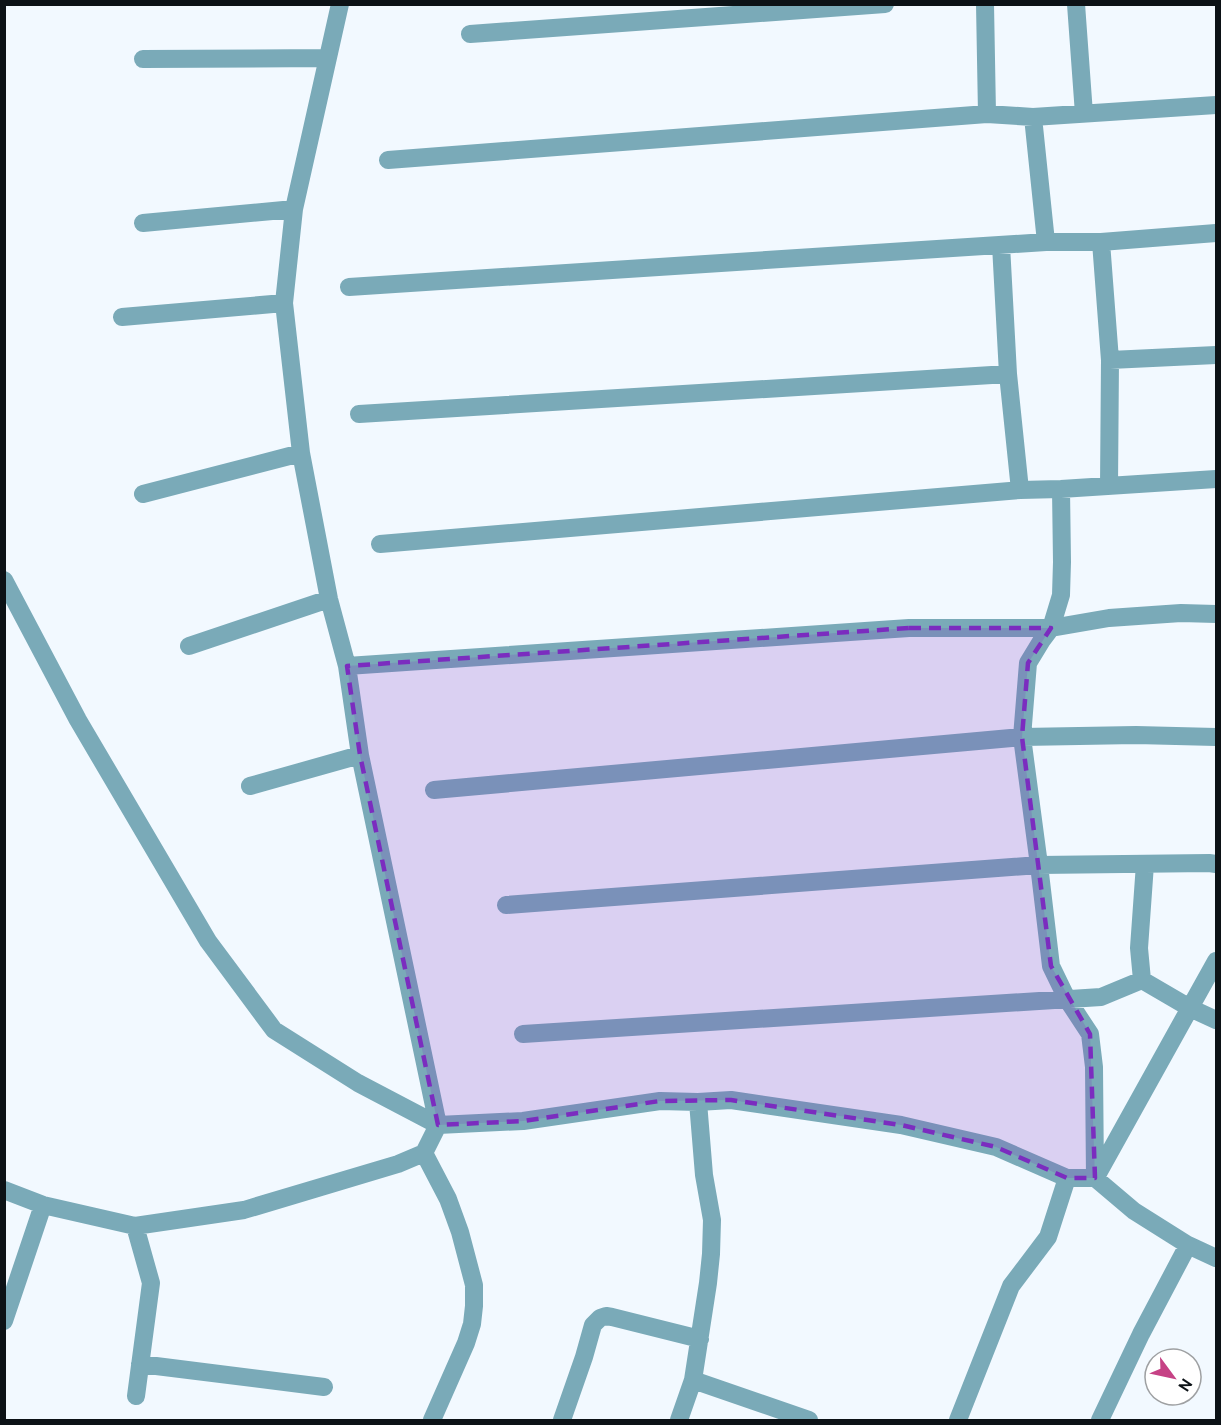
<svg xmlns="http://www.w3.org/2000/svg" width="1221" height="1425" font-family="Cabin,sans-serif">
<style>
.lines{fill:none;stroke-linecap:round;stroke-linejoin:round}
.minor{stroke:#7aaab8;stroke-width:18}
.marked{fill:#7b2cbf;fill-opacity:0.2;stroke:#7b2cbf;stroke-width:4.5;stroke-dasharray:12 8;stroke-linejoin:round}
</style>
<rect width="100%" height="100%" fill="#f2f9ff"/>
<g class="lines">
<path class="minor" d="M340,4l-46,205 -10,94 17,150 28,146 18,67 13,89 78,370 -14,28 24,46 12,33 14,53v21l-2,18 -6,19 -34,77
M985,4l2,110
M1076,4l8,110
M470,34l415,-30
M143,59l185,-1
M1033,117l13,125
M388,160l599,-46 46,3 183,-12
M143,223l151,-14
M1101,242l9,118 -1,126
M1001,245l7,129 12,116
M349,287l697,-45h55l115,-9
M122,317l162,-14
M1110,360l106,-5
M359,414l649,-40
M1061,489l1,73 -1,33 -10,33 -9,12 -14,23 -6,74 17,128 12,101 16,33 23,35 4,33 1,111
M143,494l158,-41
M380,544l640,-54 41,-1 155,-10
M4,580l74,140 130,221 66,89 84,53 80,42 85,-4 137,-20 38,1 33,-2 170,25 95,22 71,31h28l39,33 54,34 28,13
M189,646l140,-47
M347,666l562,-38h142l58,-10 72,-5 35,1
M250,786l110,-31
M434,790l588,-53 114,-2 80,2
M506,905l533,-40 170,-2 7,1
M1142,980l-3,-32 6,-84
M523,1034l578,-37 41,-17 48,28 26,12
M1096,1177l120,-216
M4,1190l39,15 92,21 109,-16 154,-46 26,-11
M135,1226l16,57 -15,113
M4,1321l39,-116
M140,1364l184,23
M693,1380l116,40
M562,1420l22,-63 9,-32 7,-7 6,-2 6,1 88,22
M679,1420l14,-40 15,-97 3,-29 1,-34 -8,-45 -6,-73
M958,1420l53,-134 37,-49 19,-59
M1100,1420l41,-86 47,-89"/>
</g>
<path class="marked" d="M909,628h142l-23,35 -6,74 29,229 39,68 5,144h-28l-71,-31 -95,-22 -170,-25 -71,1 -137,20 -85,4 -78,-370 -13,-89z"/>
<rect width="1221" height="1425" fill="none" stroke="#0c1216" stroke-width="12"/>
<g transform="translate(1173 1377) rotate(123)"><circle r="28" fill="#ffffff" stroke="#9ea0a2" stroke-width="1.5"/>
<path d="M0-4.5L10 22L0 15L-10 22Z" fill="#c64285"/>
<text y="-9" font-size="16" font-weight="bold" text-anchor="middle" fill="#0c1216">N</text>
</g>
</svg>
